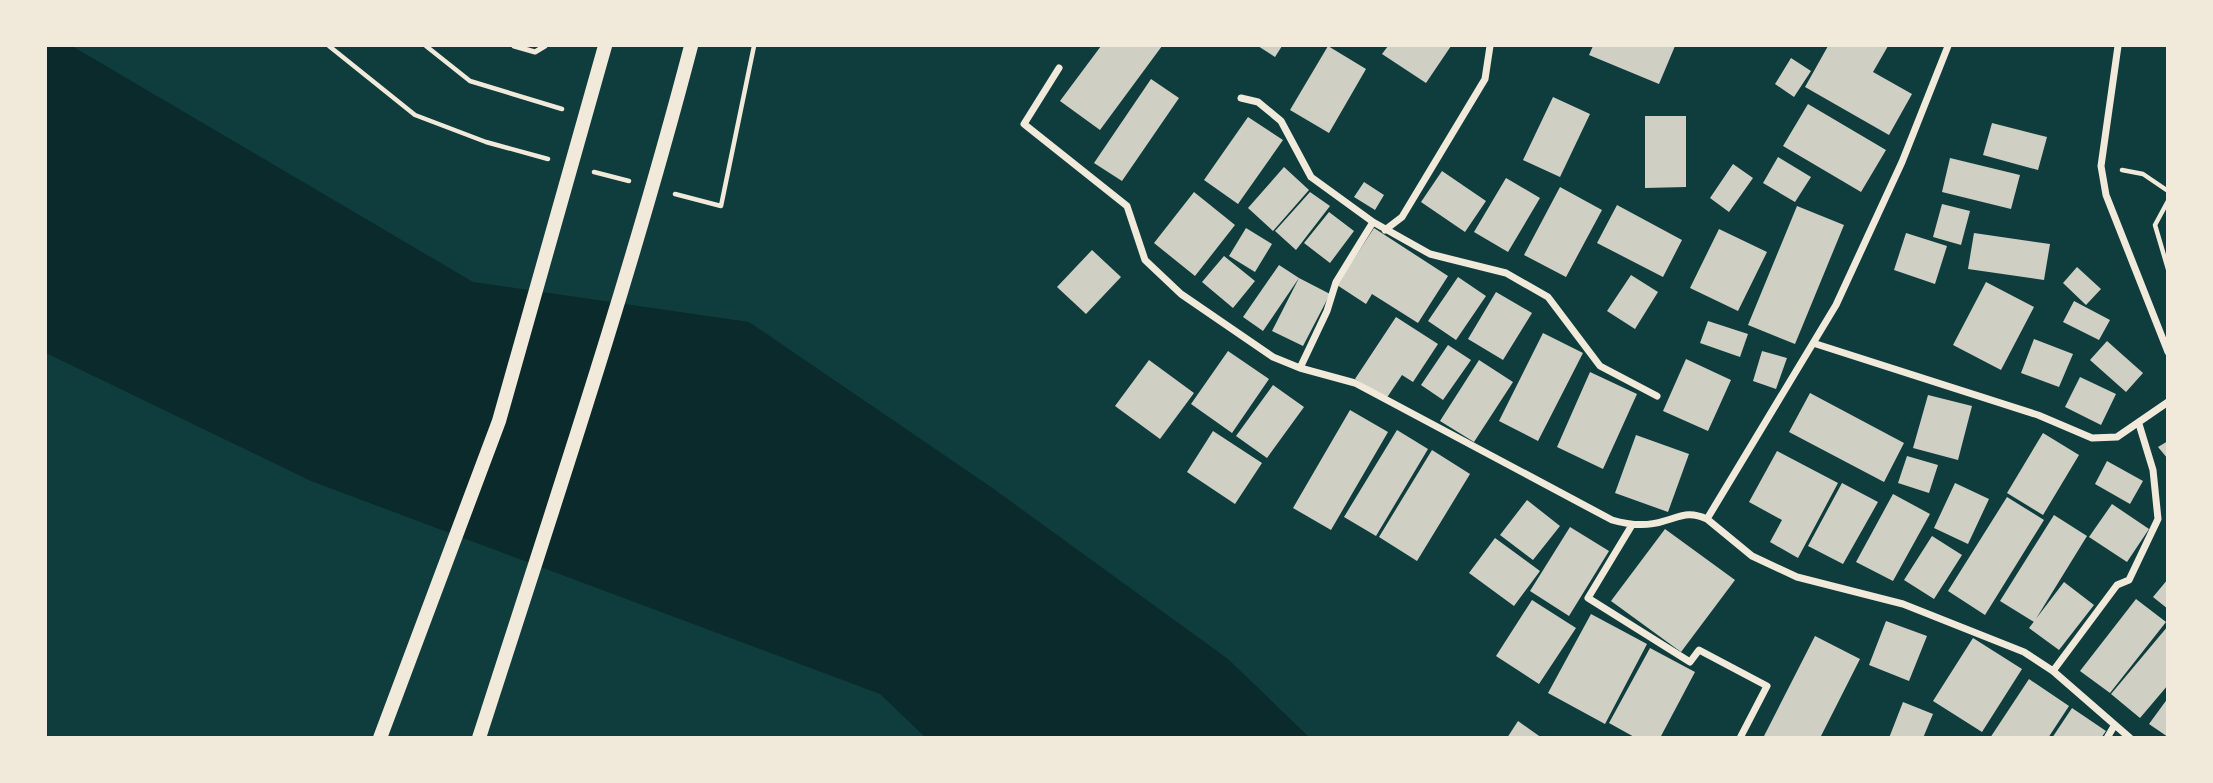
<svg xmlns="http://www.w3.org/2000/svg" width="2213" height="783" font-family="Overpass,sans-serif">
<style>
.water{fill:#0a2a2b}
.building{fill:#cfcfc3}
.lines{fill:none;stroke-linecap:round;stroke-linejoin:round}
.path{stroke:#f1e9da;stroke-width:4.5}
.service{stroke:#f1e9da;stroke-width:5}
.minor{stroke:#f1e9da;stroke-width:7}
.secondary{stroke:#f1e9da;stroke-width:14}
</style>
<rect width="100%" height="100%" fill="#0f3d3e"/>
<path class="water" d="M46,46h26l401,236 276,40 242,165 237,172 81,78h-384l-45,-43 -569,-213 -265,-128z"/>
<path class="building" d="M1101,46h61l-62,84 -40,-29z
M1258,46h24l-7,11z
M1328,46l38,23 -37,64 -39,-23z
M1388,46h63l-25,37 -44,-29z
M1593,46h82l-16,38 -70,-29z
M1828,46h60l-15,26 39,22 -23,41 -84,-48z
M1791,58l20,13 -17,26 -19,-13z
M1151,79l28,19 -57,83 -28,-18z
M1553,97l37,17 -30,63 -37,-17z
M1808,104l78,46 -25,42 -78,-46z
M1645,116h41v71l-41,1z
M1248,117l35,23 -45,64 -34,-24z
M1992,123l55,14 -9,33 -55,-15z
M1778,157l33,20 -16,25 -32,-19z
M1950,158l70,17 -9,34 -69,-17z
M1733,164l20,14 -24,34 -19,-14z
M1284,167l25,23 -36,41 -25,-23z
M1442,171l44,30 -21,31 -44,-30z
M1506,178l34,20 -32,54 -34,-20z
M1364,182l20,13 -9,15 -21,-13z
M1560,187l42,23 -36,67 -42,-22z
M1194,192l41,33 -40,51 -41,-33z
M1310,192l20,14 -34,44 -21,-19z
M1942,204l28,7 -9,34 -28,-8z
M1617,205l65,35 -19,37 -66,-34z
M1797,206l47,19 -49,119 -47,-19z
M1329,212l25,19 -24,32 -26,-20z
M1246,228l26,16 -17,28 -26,-16z
M1374,228l74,48 -30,47 -46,-29 -6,10 -29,-19z
M1719,229l48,23 -29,59 -48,-23z
M1906,233l41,13 -12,38 -41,-14z
M1974,233l76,11 -6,36 -76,-11z
M1092,250l29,27 -35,37 -29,-27z
M1224,256l31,25 -22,27 -31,-26z
M1279,265l20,13 -36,53 -20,-14z
M2077,267l24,22 -15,16 -23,-22z
M1631,275l27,17 -23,37 -28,-18z
M1458,277l28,19 -30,44 -28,-19z
M1299,278l31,16 -27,52 -31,-15z
M1986,282l48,25 -33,63 -48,-25z
M1496,292l36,21 -29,47 -35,-21z
M2074,301l36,19 -11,20 -36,-18z
M1396,317l42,27 -25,38 -11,-7 -16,24 -31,-20z
M1708,321l40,13 -8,23 -40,-14z
M1543,333l40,20 -45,88 -39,-20z
M2034,339l39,15 -14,33 -38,-14z
M2107,341l36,32 -17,19 -36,-32z
M1448,345l23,15 -28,40 -22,-15z
M1228,351l41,28 -37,54 -41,-29z
M1762,351l25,7 -11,31 -23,-8z
M1686,359l45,21 -23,51 -45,-20z
M1149,360l45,33 -34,46 -45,-33z
M1479,360l34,22 -39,60 -34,-21z
M1590,372l47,22 -34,75 -46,-22z
M2080,377l36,17 -15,31 -36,-18z
M1273,385l31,22 -37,51 -31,-22z
M1810,393l94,50 -20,39 -95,-50z
M1928,395l44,11 -14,54 -45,-12z
M1350,410l38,22 -57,98 -38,-22z
M1397,430l31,19 -52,87 -32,-19z
M1213,431l49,32 -27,41 -48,-32z
M2043,433l36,22 -36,60 -36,-22z
M1636,435l53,19 -21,58 -53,-19z
M2168,441v18l-10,-12z
M1432,450l38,24 -53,87 -38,-24z
M1777,451l61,32 -40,75 -28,-16 12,-22 -33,-18z
M1907,456l31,9 -9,28 -31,-10z
M2107,461l36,20 -13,23 -35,-20z
M1842,483l36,19 -35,62 -35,-18z
M1955,483l34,16 -21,45 -34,-16z
M1893,494l37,20 -37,67 -37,-19z
M2007,497l37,23 -59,95 -37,-24z
M1527,500l33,26 -27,34 -33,-25z
M2112,504l37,25 -22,33 -38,-25z
M2054,515l33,21 -53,86 -34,-21z
M1570,527l39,24 -40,65 -39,-25z
M1665,529l70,51 -54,72 -70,-51z
M1932,536l30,19 -28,44 -30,-19z
M1495,538l45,33 -26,35 -45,-33z
M2168,579v30l-15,-12z
M2064,582l30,23 -35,45 -30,-22z
M2136,599l30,23 -56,71 -30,-22z
M1532,600l44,28 -37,56 -43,-28z
M1591,614l56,30 -42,80 -57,-31z
M1886,621l41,15 -18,45 -40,-16z
M2168,626v59l-28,33 -29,-24z
M1815,636l45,23 -40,79h-57z
M1973,638l49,31 -40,63 -49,-31z
M1650,648l45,24 -35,66h-24l-27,-15z
M2029,679l40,27 -21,32h-58z
M2168,698v39l-19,-13z
M1903,702l30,12 -10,24h-34z
M2072,708l34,23 -5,7h-49z
M1518,721l24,17h-35z"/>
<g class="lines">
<path class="path" d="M329,46l86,69 71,27 62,17
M426,46l44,35 92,28
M2122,170l21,4 25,17
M594,172l35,9
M675,194l46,12 33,-160
M2168,201l-13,24 13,44"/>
<path class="service" d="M514,46l21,6 10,-6"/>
<path class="minor" d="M2118,46l-17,120 5,29 62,157
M1059,68l-35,56 103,82 18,54 36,34 92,63 27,11 55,15 257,137c17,5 34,7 52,1 18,-5 25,-10 43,-2l129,-214 66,-143 46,-116
M1241,98l17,4 23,19 30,56 62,45 57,32 76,19 42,24 52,69 57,30
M1385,230l17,-13 83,-138 5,-33
M1813,343l225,72 54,23 25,-1 51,-35
M1300,368l27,-57 9,-29 37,-60
M1707,519l45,37 45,21 106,27 121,48 29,19 77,67
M1632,525l-44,73 102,64 9,-12 68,36 -27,52
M2053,671l64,-86 12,-5 29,-61 -5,-49 -14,-46
M2107,738l7,-12"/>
<path class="secondary" d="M380,738l119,-317 106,-375
M479,738c74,-230 151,-459 212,-692"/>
</g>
<rect width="2213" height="783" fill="none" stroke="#f1e9da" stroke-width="94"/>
</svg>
